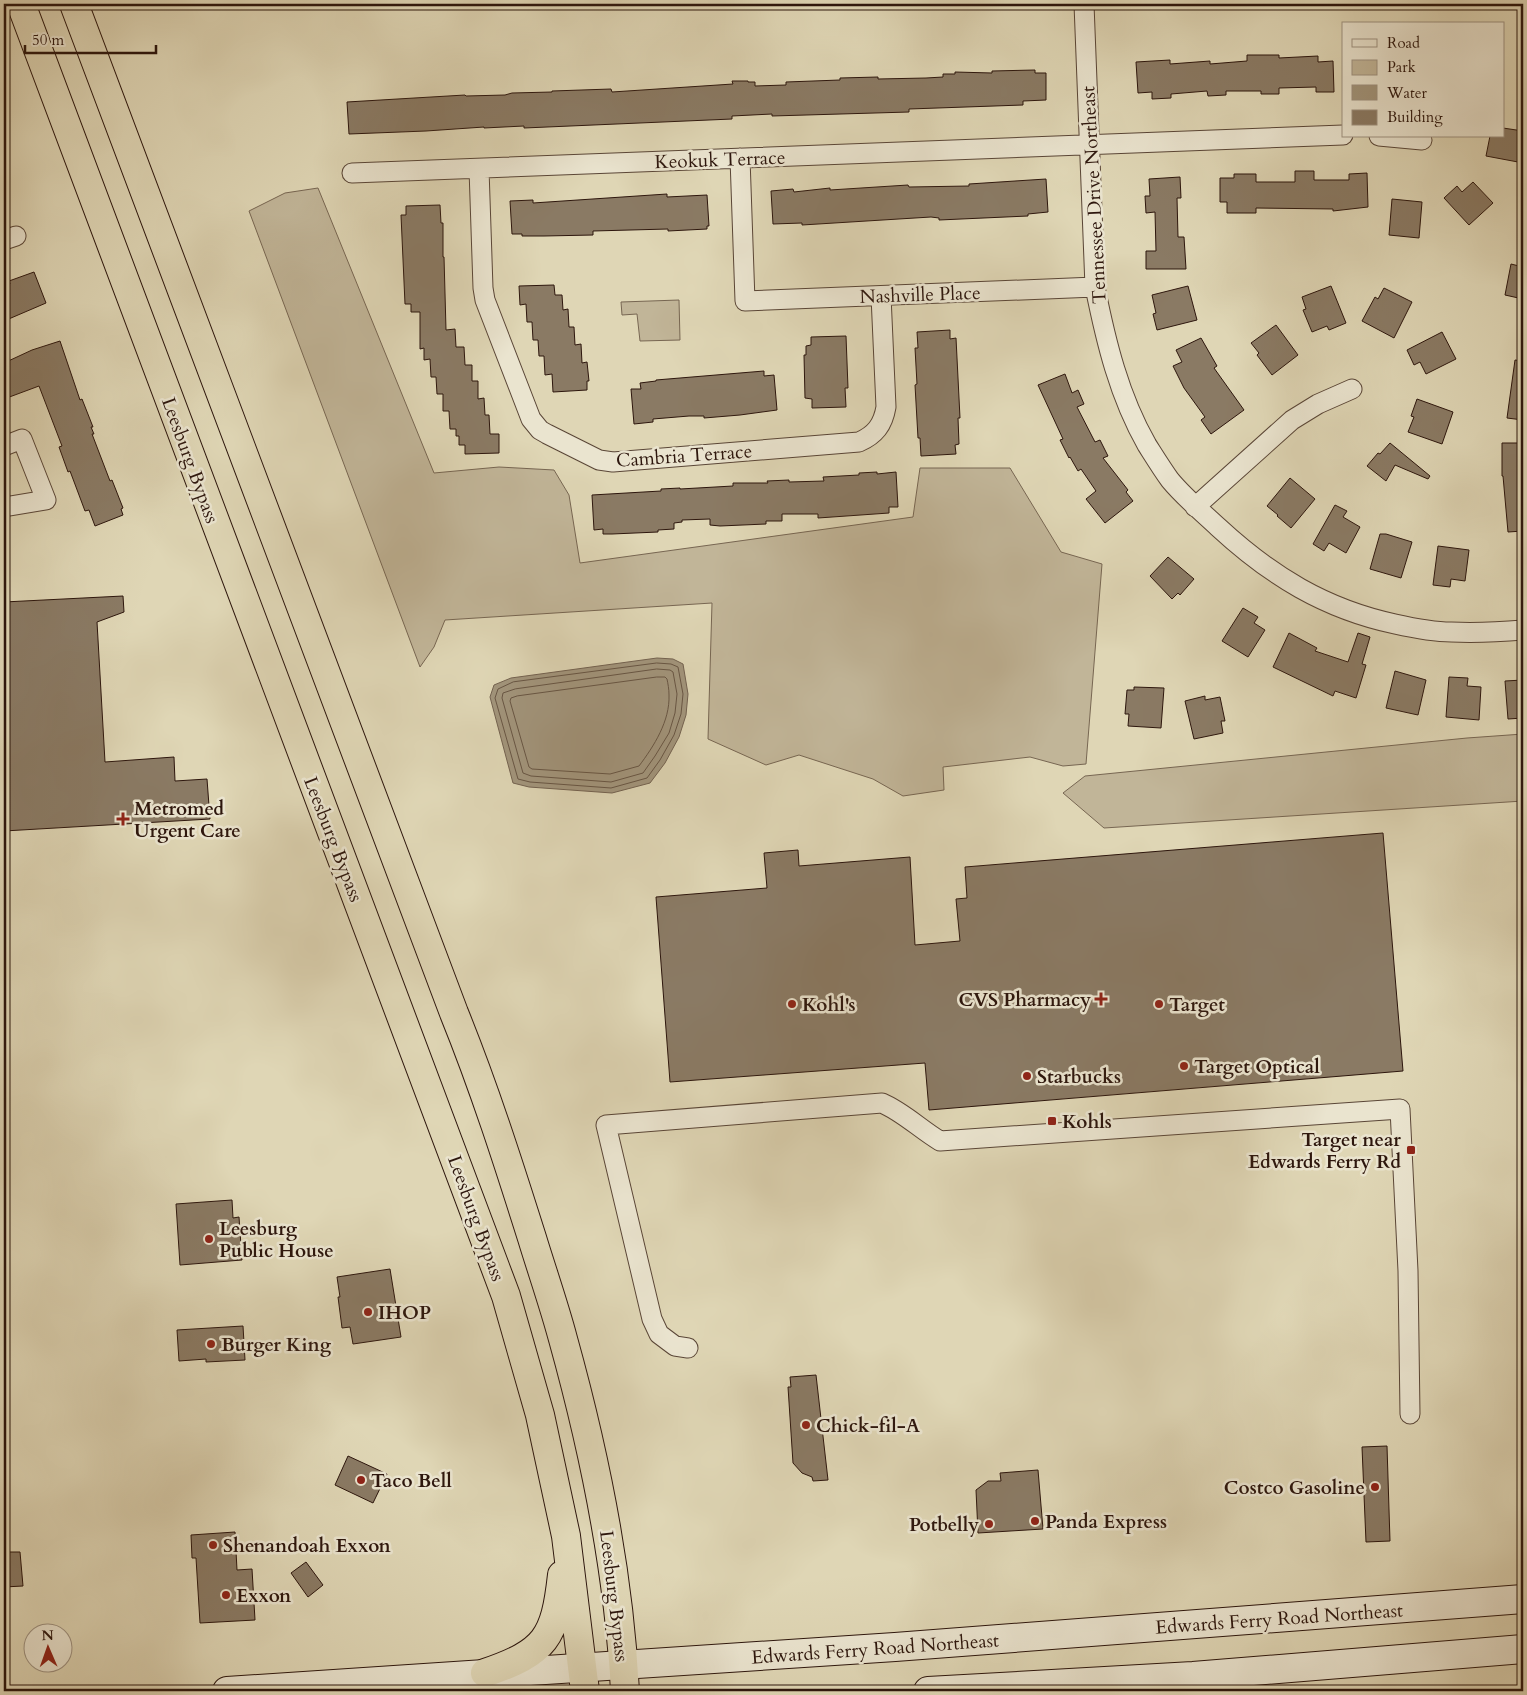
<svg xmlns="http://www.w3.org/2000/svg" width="1527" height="1695" font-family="Cardo,serif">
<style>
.green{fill:#c1b598;stroke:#776652}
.water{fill:#a2957c;stroke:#736250}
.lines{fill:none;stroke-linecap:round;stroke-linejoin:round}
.shore{stroke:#685644;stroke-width:1}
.building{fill:#8a7a64;stroke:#2d160d}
.street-casing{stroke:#5a4637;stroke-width:21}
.secondary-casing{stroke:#2d160d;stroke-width:30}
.highway-casing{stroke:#2d160d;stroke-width:30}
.street{stroke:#eae4cf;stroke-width:19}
.secondary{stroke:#eae4cf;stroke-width:28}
.highway{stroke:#dfd6b5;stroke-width:28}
.poi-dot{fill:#8f2418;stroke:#eae4cf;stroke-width:2}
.labels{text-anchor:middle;stroke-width:5;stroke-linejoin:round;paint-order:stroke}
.street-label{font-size:19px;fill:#2d160d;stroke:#eae4cf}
.poi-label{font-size:19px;font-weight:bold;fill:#2d160d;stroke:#eae4cf;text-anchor:start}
</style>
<rect width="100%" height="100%" fill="#dfd6b5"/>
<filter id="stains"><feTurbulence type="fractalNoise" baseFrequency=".004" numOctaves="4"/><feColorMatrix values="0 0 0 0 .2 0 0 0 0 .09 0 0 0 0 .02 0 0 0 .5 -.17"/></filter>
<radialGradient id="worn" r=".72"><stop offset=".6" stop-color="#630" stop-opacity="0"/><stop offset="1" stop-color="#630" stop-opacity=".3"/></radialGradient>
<path class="green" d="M318,188l116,285 65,-6 55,3 15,25 11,68 333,-46 7,-49h90l51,84 41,12 -16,200 -23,2 -33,-9 -87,10 1,23 -41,6 -30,-17 -74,-24 -33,10 -58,-26 4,-136 -267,17 -11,27 -14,20 -171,-456 36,-18z
M679,300l1,40 -40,1 -3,-27 -15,1 -1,-13z
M1523,734v67l-419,27 -41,-35 22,-17 382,-38z"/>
<path class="water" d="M657,658l16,1 10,5 5,30 -2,21 -7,22 -14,26 -15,20 -38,10 -83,-6 -16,-4 -23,-86 4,-12 17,-7z"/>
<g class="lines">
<path class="shore" d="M657,663l14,1 7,3 5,27 -2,20 -7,21 -14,25 -13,18 -36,10 -81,-6 -12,-3 -23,-81 3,-9 15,-7z
M657,669l13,1 3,2 4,22 -2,19 -6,20 -14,23 -12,17 -32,9 -80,-6 -8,-3 -21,-75 1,-5 12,-4z
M657,677h8l2,2c1,5 2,10 2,16 1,26 -15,51 -30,71l-29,8 -78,-5 -3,-2 -19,-66 1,-3 6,-2z"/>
</g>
<path class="building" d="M1247,55h32v3l39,-2v6l15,-1 1,31h-18v-5l-37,1v6h-18v-3h-35v4l-18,1 -1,-5 -36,3v4l-19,1v-7l-14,1 -2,-31 34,-2v4l40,-3v3l37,-3z
M1035,70v3h11v27l-23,1v4l-114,4v3l-137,4v-2l-40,2v3l-208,9v-2l-40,2v-1l-58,4 -77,3 -2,-32 118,-7 1,1 39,-1 7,-2 40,-1v-1l59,-2 1,3 121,-8 -1,-3h16v1h7v4l31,-1v-3l54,-2v-2l38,-1v2l48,-1 17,-1v-3h12v-2l37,1v-2z
M1503,128l20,3 -5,31 -32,-6 4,-20h13z
M1295,171h19v9h35v-6l18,-1 1,34 -35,4v-2l-77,-1v5h-29v-11h-7v-24h14v-4h22v8h39z
M1180,177l1,21h-4l1,39h6l2,32h-40v-18h10l-1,-39 -9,1 -1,-17h5l-1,-17z
M1046,179l2,33 -20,2v2l-89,4v-2l-8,-1 -129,8v-2l-29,1 -2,-33 22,-2 1,3 36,-4v2l78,-5 1,2 60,-1v-2z
M1473,182l20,21 -24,22 -25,-27 13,-12 5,6z
M667,194v3l40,-2 2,31h-2v3l-39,2v-2l-75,2v4l-49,1h-22v-2h-10l-2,-33 23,-1v3z
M1392,199l30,3 -3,36 -30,-3z
M440,205l1,18h2v34h1l2,73 9,-1 1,18h8l1,18h7v16h6v18l6,-1 1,17h4l1,19h9v19l-34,1v-9h-6v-9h-3v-7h-6l-1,-18h-6v-17h-6l-1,-17h-5l-1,-18 -6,1v-12l-4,1v-37h-9v-8h-6l-4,-89h5v-9z
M1511,264l12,3v32l-18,-4z
M34,272l12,31 -42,18v-34l6,-3 -1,-3z
M554,285l1,10h7l1,15 5,-1 1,18h5l1,18 6,-1 1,19 5,-1 2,19h-2v9l-34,2 -1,-18 -7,1 -1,-19h-5l-1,-16h-5l-1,-18h-5l-1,-18 -6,1 -1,-19z
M1188,286l9,34 -40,10 -4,-16 3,-1 -4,-18z
M1331,286l15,37 -17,7 -2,-4 -15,6 -9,-22 3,-1 -4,-12z
M1384,288l28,14 -18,36 -32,-17 13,-24 3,2z
M1276,325l22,30 -26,20 -15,-20 2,-2 -8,-10z
M950,330v9l6,-1 4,80h-2l1,26 -4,1 1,9 -35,2 -1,-18h-2l-3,-53 2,-1 -2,-36h3l-1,-16z
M1442,332l14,27 -30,15 -6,-12 -6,3 -7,-15z
M846,336l2,52h-3l1,19 -34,1v-9l-7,-1 -1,-43h2v-9l5,-1v-8z
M1201,338l16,28 -3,2 30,42 -33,24 -10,-14 4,-3 -21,-29 -11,-22 9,-4 -6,-12z
M60,341l20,59 2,-1 11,28h-2l3,7h-2l18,47 2,-1 11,28 -2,1 2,6 -28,11 -6,-16 -4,1 -15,-40 -2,1 -9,-25 3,-1 -23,-60 -35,13v-36l28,-13z
M1515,360l8,1v59l-16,-2z
M764,371v5l10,-1 3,35 -37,5 -36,3v-2h-15l-36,3v3l-19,2 -3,-35h10l-1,-6 16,-2v-1z
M1065,374l7,19 6,-3 6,14 -7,3 18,35 5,-2 8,16 -5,2 25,32 -2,2 7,9 -28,22 -19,-24 10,-8 -15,-22 -3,2 -8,-14 -1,1 -9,-18 3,-1 -25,-54z
M1417,399l36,13 -11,32 -34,-12 6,-15 -3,-1z
M1390,443l40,33 -2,3 -33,-14 -9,16 -19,-15 11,-13 2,1z
M1502,443h21v88l-15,1 -5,-56h-1z
M877,472v2l19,-2 2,35h-9v6l-71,5v-4h-36v7h-16v3l-46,2 -10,-1v-6l-28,1v2l-8,1v6l-16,1v2l-46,2h-9v-5l-9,1 -2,-35 69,-4v-2l19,-1v1l53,-3v-3h35l-1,-2 22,-1v2l35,-1 -1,-4 36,-2v-2z
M1290,478l25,21 -24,29 -14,-12 1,-1 -11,-9z
M1335,505l12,6 -4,6 17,10 -14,26 -17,-10 -5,8 -11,-7z
M1380,534h6l26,8 -11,36 -31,-9z
M1438,546l31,4 -4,31 -14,-2 -1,8 -17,-2z
M1168,557l26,22 -14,16 -2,-2 -6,6 -22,-23z
M123,596l1,16 -27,10 8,140 69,-5 1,24 32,-2 3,40 -206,12v-229z
M1243,608l15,9 -4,6 11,7 -17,27 -26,-16z
M1289,633l28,15 -2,3 33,11 10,-29 12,4 -8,27 4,1 -10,33 -21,-7 -2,5 -60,-29z
M1395,671l31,9 -8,35 -32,-7z
M1449,677l19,1 -1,8 14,1 -2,33 -33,-3z
M1523,680v38l-15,1 -3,-38z
M1134,687l30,1 -3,40 -33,-2 1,-12h-4l2,-24h7z
M1205,696v4l15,-3 5,24h-4l2,12 -29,6 -9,-38z
M1383,833l20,238 -474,39 -4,-47 -255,19 -14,-185 111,-9 -3,-35 34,-3 1,16 111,-9 5,88 45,-4 -4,-42 11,-1 -2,-31z
M232,1200l1,18 6,-1 3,43 -62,5 -4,-61z
M390,1269l11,68 -48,7 -3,-17 -8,1 -4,-31h2l-3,-20z
M243,1326l2,34 -39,2v-3l-27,2 -2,-31z
M816,1375l12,105 -15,1 -1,-4 -10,-4 -9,-10 -5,-76h3l-1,-10z
M1387,1446l3,95 -24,1 -4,-95z
M348,1456l39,18 -14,29 -38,-18z
M1038,1470l5,59 -65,4 -2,-43 12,-9h13l-1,-8z
M235,1532l2,38 15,-1 3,51 -55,3 -4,-65h-4l-1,-23z
M4,1552h16l3,34 -19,1z
M306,1562l17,23 -15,12 -17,-24z"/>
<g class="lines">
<defs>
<path id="street" d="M1084,4l11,283c11,55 24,109 52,158 7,11 15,24 23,35 14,17 32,32 48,47 53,49 107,82 177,97 18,4 38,8 56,8 24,1 48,0 72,-2
M1379,136l43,4
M740,158l5,143 350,-14
M479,169l4,119 2,12 46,119 9,11 7,4 52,26 14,2 246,-20c16,-7 24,-17 27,-35l-5,-111
M352,173l991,-38
M4,240l12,-4
M4,446l18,-7 24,61 -42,7
M1195,507l97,-87 26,-16 34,-15
M688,1348l-13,-2 -16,-12 -7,-15 -46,-194 276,-22c21,9 38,26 58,38l460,-32 8,162 2,143"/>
<path id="secondary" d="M227,1691l668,-44 628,-48
M928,1691l265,-15 330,-27"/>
<path id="highway" d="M21,4l485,1292 34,119 26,121 19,155
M74,4l380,1009c30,74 54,149 78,225 10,33 22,67 31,101 32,115 56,233 62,352
M485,1673c61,-21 70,-35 77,-98"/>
</defs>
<use href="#street" class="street-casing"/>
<use href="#secondary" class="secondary-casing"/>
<use href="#highway" class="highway-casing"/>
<use href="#street" class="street"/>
<use href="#secondary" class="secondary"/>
<use href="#highway" class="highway"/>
</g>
<g class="poi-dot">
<path d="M120.5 811.5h5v5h5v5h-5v5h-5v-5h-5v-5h5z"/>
<path d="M1098.5 991.5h5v5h5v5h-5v5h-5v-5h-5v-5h5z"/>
<circle cx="792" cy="1004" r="5"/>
<circle cx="1159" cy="1004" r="5"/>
<circle cx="1184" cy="1066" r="5"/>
<circle cx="1027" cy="1076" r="5"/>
<rect x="1047" y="1116" width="10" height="10" rx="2.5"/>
<rect x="1406" y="1145" width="10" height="10" rx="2.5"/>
<circle cx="209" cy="1239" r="5"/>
<circle cx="368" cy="1312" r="5"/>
<circle cx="211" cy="1344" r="5"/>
<circle cx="806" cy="1425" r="5"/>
<circle cx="361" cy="1480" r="5"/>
<circle cx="1375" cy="1487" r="5"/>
<circle cx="1035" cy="1521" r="5"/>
<circle cx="989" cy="1524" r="5"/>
<circle cx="213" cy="1545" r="5"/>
<circle cx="226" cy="1595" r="5"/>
</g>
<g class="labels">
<g class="street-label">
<text transform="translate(720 159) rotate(-2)" y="7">Keokuk Terrace</text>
<text transform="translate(1093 195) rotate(-93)" y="7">Tennessee Drive Northeast</text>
<text transform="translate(920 294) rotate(-2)" y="7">Nashville Place</text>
<text transform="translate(684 455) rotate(-4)" y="7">Cambria Terrace</text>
<text transform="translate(191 460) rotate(70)" y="7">Leesburg Bypass</text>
<text transform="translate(334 839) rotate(69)" y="7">Leesburg Bypass</text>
<text transform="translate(477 1218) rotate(70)" y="7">Leesburg Bypass</text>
<text transform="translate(615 1596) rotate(83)" y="7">Leesburg Bypass</text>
<text transform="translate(1279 1618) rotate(-4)" y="7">Edwards Ferry Road Northeast</text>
<text transform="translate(875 1648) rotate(-4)" y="7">Edwards Ferry Road Northeast</text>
</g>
<g class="poi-label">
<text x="134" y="815">Metromed<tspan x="134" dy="22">Urgent Care</tspan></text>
<text x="1091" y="1006" text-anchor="end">CVS Pharmacy</text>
<text x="802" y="1011">Kohl's</text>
<text x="1169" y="1011">Target</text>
<text x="1194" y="1073">Target Optical</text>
<text x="1037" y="1083">Starbucks</text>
<text x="1062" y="1128">Kohls</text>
<text x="1401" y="1146" text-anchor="end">Target near<tspan x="1401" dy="22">Edwards Ferry Rd</tspan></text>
<text x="219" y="1235">Leesburg<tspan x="219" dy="22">Public House</tspan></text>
<text x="378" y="1319">IHOP</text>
<text x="221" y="1351">Burger King</text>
<text x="816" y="1432">Chick-fil-A</text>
<text x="371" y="1487">Taco Bell</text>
<text x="1365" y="1494" text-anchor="end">Costco Gasoline</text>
<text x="1045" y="1528">Panda Express</text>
<text x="979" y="1531" text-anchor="end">Potbelly</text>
<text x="223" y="1552">Shenandoah Exxon</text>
<text x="236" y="1602">Exxon</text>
</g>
</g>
<rect width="1527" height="1695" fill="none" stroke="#dfd6b5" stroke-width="20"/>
<rect x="5" y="5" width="1517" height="1685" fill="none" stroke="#2d160d" stroke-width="2.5"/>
<rect x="10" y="10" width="1507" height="1675" fill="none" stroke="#2d160d"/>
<rect x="1342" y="22" width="162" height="115" fill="#eae4cf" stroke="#9e9281"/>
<rect x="1352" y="39" width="25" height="8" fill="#eae4cf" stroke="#9e9281"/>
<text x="1387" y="48" font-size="15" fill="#2d160d">Road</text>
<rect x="1352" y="60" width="25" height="15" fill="#c1b598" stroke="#9e9281"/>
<text x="1387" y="72" font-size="15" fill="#2d160d">Park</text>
<rect x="1352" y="85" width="25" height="15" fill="#a2957c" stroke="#9e9281"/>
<text x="1387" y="98" font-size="15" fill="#2d160d">Water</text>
<rect x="1352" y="110" width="25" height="15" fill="#8a7a64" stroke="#9e9281"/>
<text x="1387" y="122" font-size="15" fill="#2d160d">Building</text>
<g transform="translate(48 1648) rotate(358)"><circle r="24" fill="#eae4cf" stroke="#9e9281"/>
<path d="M0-4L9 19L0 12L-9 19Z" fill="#8f2418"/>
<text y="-8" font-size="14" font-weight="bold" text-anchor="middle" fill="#2d160d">N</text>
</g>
<path d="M25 45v8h131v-8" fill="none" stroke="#2d160d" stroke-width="2.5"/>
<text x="32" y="45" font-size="15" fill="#2d160d" stroke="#eae4cf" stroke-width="4" paint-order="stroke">50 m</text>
<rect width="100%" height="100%" filter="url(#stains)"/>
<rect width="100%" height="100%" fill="url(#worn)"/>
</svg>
